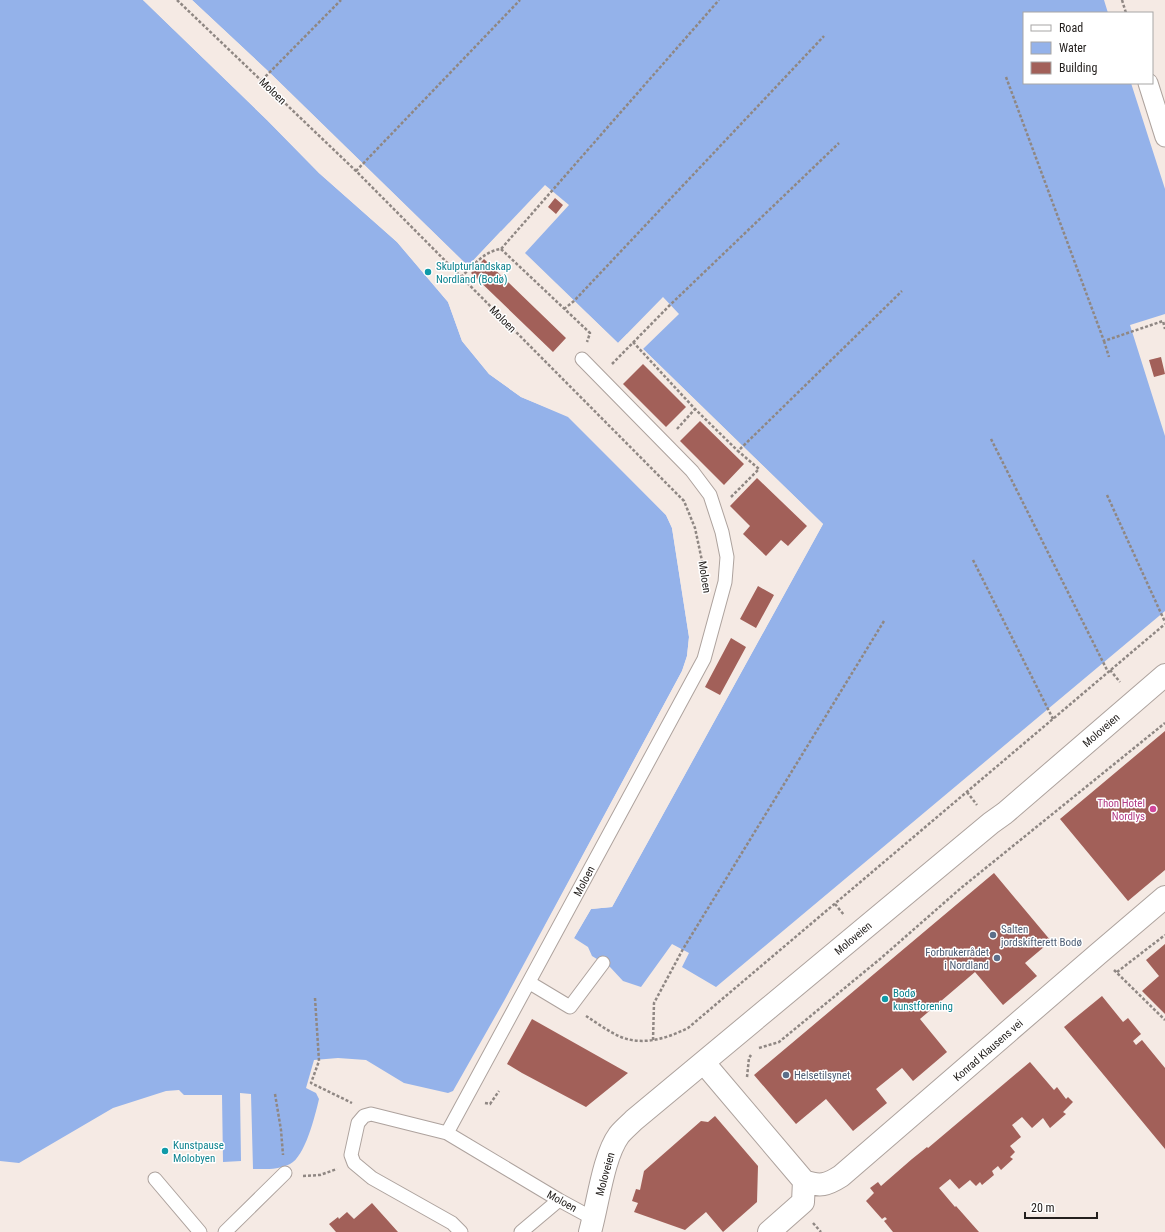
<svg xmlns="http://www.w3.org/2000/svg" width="1165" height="1232" font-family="'Roboto Condensed',sans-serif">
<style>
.water{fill:#94b2ea}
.pier{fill:#f5eae4}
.building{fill:#a26059}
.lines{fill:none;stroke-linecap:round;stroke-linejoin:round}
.service-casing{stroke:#ada29d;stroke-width:15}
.pedestrian-casing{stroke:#ada29d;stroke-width:21}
.minor-casing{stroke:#ada29d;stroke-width:24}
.path{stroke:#8f8783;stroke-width:2.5;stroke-dasharray:3 2;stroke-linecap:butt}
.service{stroke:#fff;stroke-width:13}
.pedestrian{stroke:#fff;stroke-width:19}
.minor{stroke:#fff;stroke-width:22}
.culture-dot{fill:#0f9aa8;stroke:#fff;stroke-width:1.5}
.hotel-dot{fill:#d1479c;stroke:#fff;stroke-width:1.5}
.service-dot{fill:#5c6f8a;stroke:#fff;stroke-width:1.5}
.labels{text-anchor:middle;stroke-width:3;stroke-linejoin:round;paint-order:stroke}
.street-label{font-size:11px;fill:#24201e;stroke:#fff}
.culture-label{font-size:11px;fill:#0d838f;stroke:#fff;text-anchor:start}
.hotel-label{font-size:11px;fill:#b23c85;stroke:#fff;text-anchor:end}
.service-label{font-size:11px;fill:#4e5e75;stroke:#fff;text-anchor:start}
</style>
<rect width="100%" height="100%" fill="#f5eae4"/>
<path class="water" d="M0,0h143l124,120 52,53 78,69 51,60 14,39 27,33 32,23 47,19 98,99 6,13 17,109 -2,19 -5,15 -178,330 -51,90 -5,2 -44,-10 -38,-23 -28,-2 -24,2 -8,28 10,5 3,6c-4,17 -14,58 -29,65 -12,6 -24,5 -37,5l-2,-75 -11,-1 1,68 -18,1 -1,-67h-38l-5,-5 -13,1 -53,17 -94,55 -19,-2z
M192,0h912l4,13h-84v70h107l34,106v125l-35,11 35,111v175l-449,376 -34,-20 7,-14 -17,-9 -31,43 -18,-6 -13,-14 -18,-11 -4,-9 -14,-9 17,-29 21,-2 211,-383 -180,-175 36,-35 -16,-17 -45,46 -93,-90 44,-48 -24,-20 -77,81 -199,-194z"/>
<path class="pier" d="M143,0h3l122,119 52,53 79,68 51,61 13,39 27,32 31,23 48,20 98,98 7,14 17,110 -2,19 -5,15 -138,256 -1,-1 137,-255 5,-15 2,-19 -17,-109 -6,-13 -98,-98 -47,-20 -32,-23 -27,-33 -14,-39 -51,-60 -78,-69 -52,-53z
M190,0h2l77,72 199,194 33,-35 2,2 -33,34 -3,1z
M523,252l95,91 9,-9 2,1 -9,9h-3l-94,-89z
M642,348l181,176 -211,383 -21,2 -17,29 -2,-1 18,-30 21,-2 209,-380 -178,-175z"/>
<path class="building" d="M555,198l8,7 -7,9 -8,-7z
M484,259l82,79 -13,14 -82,-79z
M1161,357l4,17 -11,3 -5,-17z
M643,364l43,43 -20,20 -43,-43z
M700,421l44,43 -20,21 -44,-44z
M757,478l50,48 -19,20 -7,-6 -15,16 -23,-22 7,-8 -20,-20z
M758,586l16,9 -18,33 -16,-9z
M731,638l15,9 -26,48 -15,-8z
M1165,731v139l-37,31 -68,-82z
M994,873l57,68 -26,22 12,13 -34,29 -28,-33 -55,47 27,33 -34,29 -11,-13 -26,21 11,14 -34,28 -27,-32 -30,25 -42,-49z
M1165,944v70l-23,-23 17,-15 -13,-16z
M1102,996l21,26 5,-4 13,16 -8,7 3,4 6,-5 23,28v81l-101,-122z
M532,1019l96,54 -42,34 -64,-34 -15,-9z
M1030,1062l24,28 3,-3 9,12 2,-2 5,5 -10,10 3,2 -16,14 -7,-10 -11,10 -10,-11 -10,8 9,12 -11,9 5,6 -5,5 3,2 -12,11 -3,-4 -6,5 2,4 -12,10 -2,-3 -4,4 -6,-6 -11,9 -9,-10 -11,9 16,19 1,-1 23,26h-86l-9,-11 3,-2 -2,-2 -3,2 -16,-18 8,-8 -4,-5 8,-6 3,4 31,-27 15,-12 1,1z
M715,1116l43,50 -1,36 -34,30 -17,-20 -21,18 -51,-18 4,-9 -6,-2 4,-12 4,1 4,-19 57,-50 7,1z
M372,1203l26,29h-62l-7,-8 9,-7 1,2 8,-7 7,7z"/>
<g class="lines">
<defs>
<path id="service" d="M582,359l110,112 18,24 12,37 5,25 -2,25 -21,77 -257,474 112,67 35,19
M530,983l40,24 33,-44
M447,1133l-76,-19 -7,2 -6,7 -7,32 3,8 18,15 80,45 9,9
M155,1179l45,53
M225,1232l60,-59
M521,1232l38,-32"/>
<path id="pedestrian" d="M1148,83l17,54"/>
<path id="minor" d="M704,1063l100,118c16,6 23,4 37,-5l257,-222 67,-57
M590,1232c8,-28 13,-75 29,-97 4,-5 10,-10 15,-15l357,-297 14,-10 160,-138
M769,1232l34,-30 1,-21"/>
</defs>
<use href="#service" class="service-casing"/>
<use href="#pedestrian" class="pedestrian-casing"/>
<use href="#minor" class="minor-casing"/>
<path class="path" d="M177,0l179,171 328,330 11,27 10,47
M1122,0l4,13
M1006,77l98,264 59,-20 2,8
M262,80l79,-80
M356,171l164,-171
M501,249l89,84 -3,9
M461,277c12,-11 23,-26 40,-28l218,-249
M564,309l10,-8 250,-265
M1104,341l5,16
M633,342l62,67 43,42
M612,364l58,-59 169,-162
M677,429l18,-20
M991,439l117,233
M1107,495l58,127
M731,497l28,-28 -21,-18 164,-160
M973,560l80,159
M1110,670l10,12
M967,792l10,13
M835,904l9,11
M1114,970l51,50
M1117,972l48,-37
M315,998l4,63 -8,22 41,20
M586,1016c11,7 23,16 35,21 23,9 47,1 67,-9l477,-404
M653,1040l1,-37 29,-54 201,-328
M759,1048l20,-6 101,-83 81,-71 204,-165
M747,1077l2,-19 2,-3
M275,1094l6,36 2,25
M485,1103l5,1 9,-13
M303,1176l17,-1 17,-6
M813,1223l8,9"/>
<use href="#service" class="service"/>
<use href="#pedestrian" class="pedestrian"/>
<use href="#minor" class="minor"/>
</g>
<g class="culture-dot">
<circle cx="428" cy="272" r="4"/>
<circle cx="885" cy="999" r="4"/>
<circle cx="165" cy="1151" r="4"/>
</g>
<circle class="hotel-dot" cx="1153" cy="809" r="4"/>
<g class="service-dot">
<circle cx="993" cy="935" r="4"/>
<circle cx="997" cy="958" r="4"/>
<circle cx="786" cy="1075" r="4"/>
</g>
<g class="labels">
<g class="street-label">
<text transform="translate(273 91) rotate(44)" y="4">Moloen</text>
<text transform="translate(503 319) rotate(45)" y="4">Moloen</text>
<text transform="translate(705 577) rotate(81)" y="4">Moloen</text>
<text transform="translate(1101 730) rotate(-41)" y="4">Moloveien</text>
<text transform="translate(584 881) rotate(-62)" y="4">Moloen</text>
<text transform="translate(853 938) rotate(-40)" y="4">Moloveien</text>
<text transform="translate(988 1050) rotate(-41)" y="4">Konrad Klausens vei</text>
<text transform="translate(605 1174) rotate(-75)" y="4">Moloveien</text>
<text transform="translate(562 1201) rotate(29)" y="4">Moloen</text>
</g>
<g class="culture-label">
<text x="436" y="270">Skulpturlandskap<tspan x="436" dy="13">Nordland (Bodø)</tspan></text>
<text x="893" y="997">Bodø<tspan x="893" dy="13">kunstforening</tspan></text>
<text x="173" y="1149">Kunstpause<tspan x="173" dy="13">Molobyen</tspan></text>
</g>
<g class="hotel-label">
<text x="1145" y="807">Thon Hotel<tspan x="1145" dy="13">Nordlys</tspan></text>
</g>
<g class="service-label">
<text x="1001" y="933">Salten<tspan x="1001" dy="13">jordskifterett Bodø</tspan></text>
<text x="989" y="956" text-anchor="end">Forbrukerrådet<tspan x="989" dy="13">i Nordland</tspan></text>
<text x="794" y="1079">Helsetilsynet</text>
</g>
</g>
<rect x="1023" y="12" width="130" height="72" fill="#ffffff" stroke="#a7a6a5"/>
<rect x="1031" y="25" width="20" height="6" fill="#ffffff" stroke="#a7a6a5"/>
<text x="1059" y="32" font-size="12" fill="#24201e">Road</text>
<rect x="1031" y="42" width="20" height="12" fill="#94b2ea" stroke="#a7a6a5"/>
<text x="1059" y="52" font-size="12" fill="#24201e">Water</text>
<rect x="1031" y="62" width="20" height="12" fill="#a26059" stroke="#a7a6a5"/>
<text x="1059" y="72" font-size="12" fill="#24201e">Building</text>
<path d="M1025 1212v6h72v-6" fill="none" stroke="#24201e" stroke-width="2"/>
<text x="1031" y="1212" font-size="12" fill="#24201e" stroke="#ffffff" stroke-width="3" paint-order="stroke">20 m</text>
</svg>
